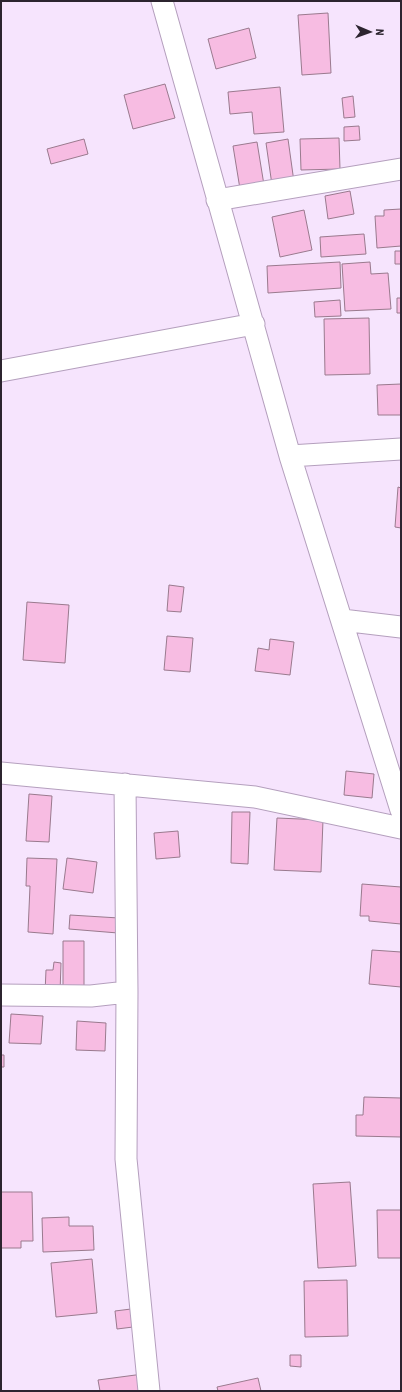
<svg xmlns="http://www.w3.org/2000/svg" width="402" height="1392" font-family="'Roboto Condensed',sans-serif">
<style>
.building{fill:#f7bce2;stroke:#9a7a8e}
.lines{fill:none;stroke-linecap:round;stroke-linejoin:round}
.minor-casing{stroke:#b49fbd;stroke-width:23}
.minor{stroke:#fff;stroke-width:21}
</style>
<rect width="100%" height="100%" fill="#f6e4fd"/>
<path class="building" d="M328,13l3,60 -29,2 -4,-60z
M249,28l7,30 -40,11 -8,-30z
M165,84l10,34 -42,11 -9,-34z
M280,87l4,45 -30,2 -2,-22 -22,2 -2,-22z
M353,96l2,21 -11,1 -2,-20z
M359,126l1,14 -16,1v-14z
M339,138l1,31 -39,1 -1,-31z
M84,139l4,15 -37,10 -4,-15z
M288,139l6,43 -22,3 -6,-42z
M257,142l7,43 -24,4 -7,-43z
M350,191l4,23 -26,5 -3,-23z
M401,209v37l-24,2 -2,-32h9v-6z
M304,210l8,40 -32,7 -8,-40z
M364,234l2,20 -45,3 -1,-20z
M395,251h6v13h-6z
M340,262l1,26 -73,5 -1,-27z
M370,262l1,12 17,-1 3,36 -46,2 -3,-47z
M397,298h4v15h-4z
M340,300l1,16 -26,1 -1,-15z
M369,318l1,56 -45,1 -1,-56z
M401,384v31h-23l-1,-30z
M398,487l3,1v40l-6,-1z
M169,585l15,2 -3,25 -14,-1z
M27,602l42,3 -4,58 -42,-3z
M167,636l26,2 -3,34 -26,-2z
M270,639l24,3 -4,33 -35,-4 3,-23 11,2z
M346,771l28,3 -2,24 -28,-3z
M29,794l23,2 -3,46 -23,-1z
M232,812h18l-2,52 -17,-1z
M277,818l46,2 -2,52 -47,-2z
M178,831l2,26 -24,2 -2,-26z
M27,858l30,1 -4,75 -25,-2 2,-46h-4z
M67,858l30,4 -4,31 -30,-4z
M362,884l39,3v37l-32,-3v-5h-9z
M70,915l49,3 -1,15 -49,-4z
M63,941h21v50h-21z
M372,950l29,2v35l-32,-3z
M54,962l7,1 -1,30h-15l1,-23h7z
M11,1014l32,2 -2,28 -32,-1z
M77,1021l29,2 -1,28 -29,-1z
M1,1055h3v12h-3z
M364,1097l37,1v39l-45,-1v-21h7z
M350,1182l6,84 -38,2 -5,-84z
M1,1192h31l1,49h-12v7h-20z
M377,1210h24v48h-23z
M69,1217v9h24l1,24 -51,2 -1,-34z
M92,1259l5,54 -41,4 -5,-54z
M347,1280l1,56 -43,1 -1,-56z
M139,1308l2,18 -24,3 -2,-18z
M290,1355h11v12l-11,-1z
M143,1374l2,17h-45l-2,-11z
M258,1378l3,13h-43l-1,-4z"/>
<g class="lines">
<defs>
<path id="minor" d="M162,1l128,455 111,354
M217,200l184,-31
M1,371l253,-47
M290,456l111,-7
M342,620l59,7
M1,773l254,24 146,31
M125,784l2,208 -1,167 23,232
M1,995l90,1 36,-4"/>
</defs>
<use href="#minor" class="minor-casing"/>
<use href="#minor" class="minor"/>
</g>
<rect width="402" height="1392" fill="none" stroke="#2c242f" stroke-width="4"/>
<g transform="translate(370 32) rotate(92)" stroke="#f6e4fd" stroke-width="3" paint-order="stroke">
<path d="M0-3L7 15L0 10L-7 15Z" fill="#2c242f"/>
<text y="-6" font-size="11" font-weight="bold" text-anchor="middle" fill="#2c242f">N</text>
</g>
</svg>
